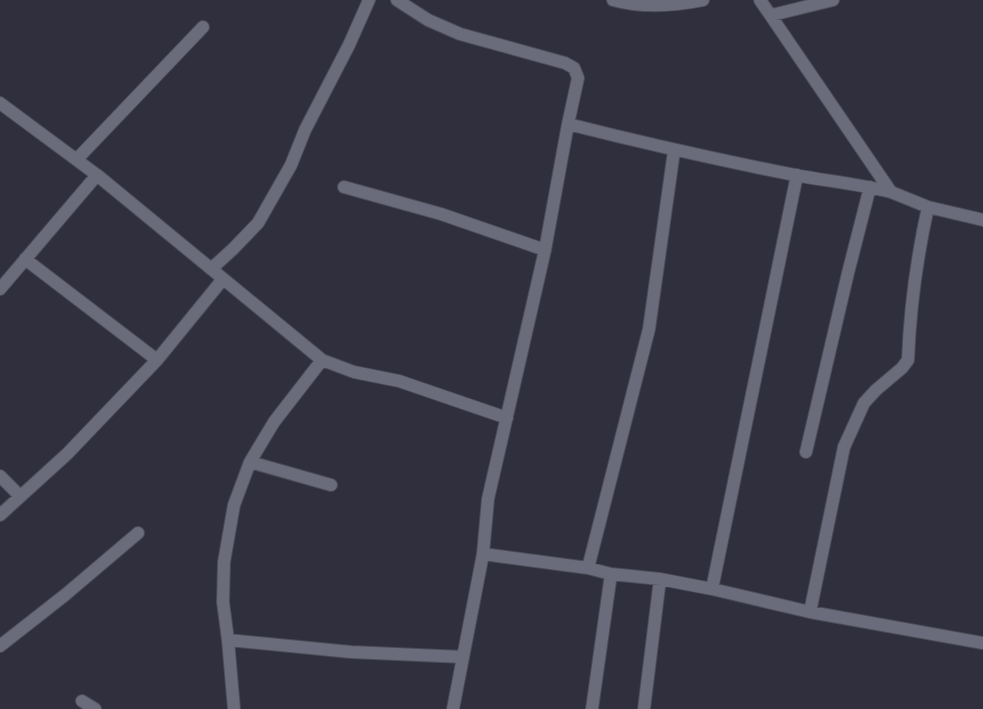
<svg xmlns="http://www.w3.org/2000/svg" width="983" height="709" font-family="'Exo 2',sans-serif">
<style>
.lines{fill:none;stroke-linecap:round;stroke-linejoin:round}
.minor-casing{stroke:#4c4c58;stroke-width:14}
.minor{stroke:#6a6b7b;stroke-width:12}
</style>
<rect width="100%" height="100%" fill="#2f2f3d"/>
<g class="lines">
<defs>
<path id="minor" d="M397,0l31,20 32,14 105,29 9,5 4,10 -10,46 -23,126 -57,249 -5,55 -30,155
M613,0c29,8 61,6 90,0
M760,0l131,192 37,15 55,13
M772,15l61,-15
M0,103l97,72 225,185
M568,124c75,19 151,36 227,51 32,6 64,9 96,17
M77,159l126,-132
M344,187l97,27 104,36
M25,259l132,101
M211,269l22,-20 25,-26 33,-58 14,-35 44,-85 20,-45
M0,289l97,-114
M806,452l42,-179 22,-86
M250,462l81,23
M0,476l20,20
M0,515l67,-61 90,-94 66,-81
M483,554l105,14 23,6 49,5 52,10 98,23 173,31
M588,568l61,-239 25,-178
M712,589l85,-414
M810,612l34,-165 20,-44 12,-13 26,-22 6,-8c2,-52 9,-103 20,-153
M228,640l123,12 112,5
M0,646l65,-51 73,-62
M82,701l13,8
M234,709l-6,-69 -5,-38 1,-40 10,-57 16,-43 24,-40 48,-62 32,12 45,9 108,37
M592,709l19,-135
M644,709l16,-130"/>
</defs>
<use href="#minor" class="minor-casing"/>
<use href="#minor" class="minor"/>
</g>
</svg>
